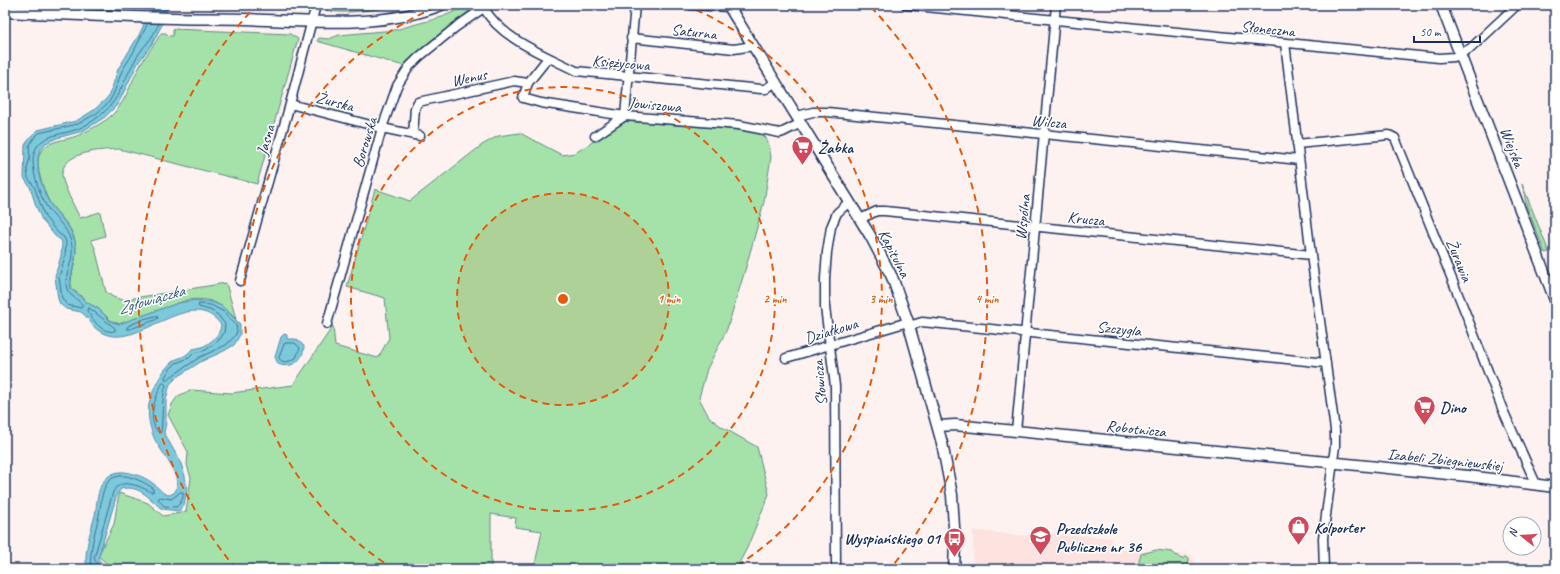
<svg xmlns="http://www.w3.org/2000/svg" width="1560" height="574" font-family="Caveat,sans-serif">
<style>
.built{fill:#fde3e0}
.green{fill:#a5e2aa;stroke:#608884}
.water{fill:#7cc9db;stroke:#558ba9}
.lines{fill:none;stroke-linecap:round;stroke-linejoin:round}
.shore{stroke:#426d90;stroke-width:1}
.minor-casing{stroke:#1b2f5e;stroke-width:11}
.tertiary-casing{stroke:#1b2f5e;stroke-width:13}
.minor{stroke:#fff;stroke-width:8}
.tertiary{stroke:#fff;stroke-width:10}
.ring{fill:none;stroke:#e8590c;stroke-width:2;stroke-dasharray:7 5}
.labels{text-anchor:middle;stroke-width:3;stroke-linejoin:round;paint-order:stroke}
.street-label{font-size:16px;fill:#1b2f5e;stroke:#fff}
.poi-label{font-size:16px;font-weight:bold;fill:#1b2f5e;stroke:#fff;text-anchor:start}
.water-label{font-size:17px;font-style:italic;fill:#385d84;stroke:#fff}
.centre{fill:#e8590c;stroke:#fff;stroke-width:2}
.ring-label{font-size:12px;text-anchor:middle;font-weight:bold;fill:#e8590c;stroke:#fff;stroke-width:3;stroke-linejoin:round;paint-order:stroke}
</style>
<rect width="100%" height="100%" fill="#fef2f1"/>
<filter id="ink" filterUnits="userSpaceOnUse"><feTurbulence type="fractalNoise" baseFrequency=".025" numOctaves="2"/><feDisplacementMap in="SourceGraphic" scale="8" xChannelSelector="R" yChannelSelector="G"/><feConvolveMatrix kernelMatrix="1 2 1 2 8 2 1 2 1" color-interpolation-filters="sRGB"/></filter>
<g filter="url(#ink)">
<path class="built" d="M973,530l76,8 1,-5 62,5 -3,11 83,6 6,14h-225z"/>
<path class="green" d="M35,5h99v4z
M324,5h76c-17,3 -58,11 -73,5z
M469,5h8l-54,42 -19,19 -87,-25 2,-3 10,1 10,-4 56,-5 47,-13z
M173,29l117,5 8,5 -41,145 -138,-35c-17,1 -57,2 -57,26 0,8 14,35 18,43l20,-6 5,24 -14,4 4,8 11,44 7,5 9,3 104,-17 10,36c-17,-16 -24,-22 -49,-19l-68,24 -9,-4 -11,-11 -11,-6 -9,-9 -8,-5c-1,-17 8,-31 4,-48 -3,-15 -15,-24 -23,-35 -7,-10 -14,-32 -14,-44 1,-23 25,-20 41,-27 9,-4 19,-10 27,-15 19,-13 24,-37 35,-56 6,-11 14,-20 20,-31h5l3,3h4z
M626,121l104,8 32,5 4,4 3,7 2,12 -7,45 -18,65 -19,62 -20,40 -8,29 10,19 13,10 35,20 12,47 -22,54 -11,21h-202l8,-38 -27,-4 1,-9 -25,-4v55h-378l-15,-13 16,-32 5,-31 29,10 15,13 23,-4 5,-34 -4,-13 1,-13 -20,-37 4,-11 6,-8 13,-6 40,3 62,-8 40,-59 2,20 43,12 11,-20 -4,-40 -38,-11 28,-98 35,12 72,-56 16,-9 22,-3 42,22 13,-2z
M1522,184l27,68 -4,1 -18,-46z
M1156,550l16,2 9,7 5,-2 3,1 -1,11h-51l4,-15z"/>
<path class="water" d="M150,5h17l-2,14 -13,25 -14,19 -20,41 -13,13 -22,14 -26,7 -11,5 -6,7 -2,6v16l8,25 5,8 19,24 5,12 1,13 -6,27 1,8 17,14 11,6 11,12 9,3 59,-21 17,-3 17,2 10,4 18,18v11l-6,10 -10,6 -22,10 -25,16 -7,7 -4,16v23l-2,10 16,28 5,15 2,14 -3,15 -5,6 -17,-2c-12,-9 -22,-25 -41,-20l-4,5 -19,65 5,5 11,5h-27c-4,-16 4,-39 8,-54 2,-11 2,-24 8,-33 5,-7 13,-11 21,-10 11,1 23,6 31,13 6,5 7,9 15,10l5,-3c8,-15 -13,-39 -20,-52 -5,-11 -8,-24 -6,-36 3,-14 13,-34 24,-43 4,-3 9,-3 13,-6 3,-2 4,-5 7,-6 3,-1 6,-1 9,-2 9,-4 18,-12 19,-22 -29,-40 -77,20 -113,10 -17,-5 -15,-14 -27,-23l-15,-3 -6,-5 -2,-5 -3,-23 6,-20 1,-13 -1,-3 -6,-4 -13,-16 -6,-14 -6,-19 -6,-9 1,-33 6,-9 7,-6 38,-9 18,-11 12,-11 4,-5 8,-25 21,-34 12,-26z
M284,334l3,1v4h9l8,7c0,14 -13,24 -26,18l-3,-7 6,-20z"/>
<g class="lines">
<path class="shore" d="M148,23l-15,30 -11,18 -9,24 -4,7 -12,11 -19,11 -39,9 -5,5 -5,8 1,11 -3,12 1,9 6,8 11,31 13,16 6,4 2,5 -1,15 -6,20 3,21 5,7 14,3 2,-2c-4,-7 -14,-10 -16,-17 -5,-16 12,-31 2,-53 -5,-12 -16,-19 -22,-29 -7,-11 -14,-33 -14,-46 1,-26 23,-25 42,-31 6,-2 13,-6 19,-10 24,-16 27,-34 40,-58 4,-8 9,-14 14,-20 5,-5 7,-12 11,-18
M199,304l12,1 13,7 12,13 1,6 -2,5 -9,9 -26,12 -34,23 -1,-3 5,-8 6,-6 13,-5 5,-5 12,-3 13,-10 5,-7 1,-9 -8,-10 -7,-4 -11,-3z
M89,308l26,20v3c-14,3 -21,-11 -28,-20z
M157,316l1,2 -3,2 -25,9h-3l1,-3 16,-7z
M285,343h10l5,5 -4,10c-6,3 -13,7 -17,0z
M164,383l2,2c-5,16 -3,31 -5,47l-2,1c-13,-13 -4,-35 3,-49z
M180,492h3c1,5 -2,12 -7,15l-12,-1 -6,-7 2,-2 11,2 6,-4z
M91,569c-2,-19 4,-36 8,-54 2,-10 2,-21 7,-30 11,-18 34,-5 47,3v4h-2c-11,-6 -31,-15 -38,0l-19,66 3,6 7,5"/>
<defs>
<path id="minor" d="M691,5l38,2
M906,5l533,53 15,-1 17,-9 46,-43
M1552,5l3,2
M484,8c17,31 61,47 92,63l185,18h5l9,-7
M631,38l103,11 19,-3
M1285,43l26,212 24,175v16l-12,92 1,31
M528,83l-5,15 18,5 84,13 114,9 41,8 3,-1 18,-9
M290,104l92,24 38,8
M797,116l16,-4h14l472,48
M413,135l2,-27 3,-6 96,-21 14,2 20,-25
M595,136l30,-20 10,-111
M1297,144l92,-9 6,3 73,181 34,89 34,76
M860,219l17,-8h8l426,44
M240,281l50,-177 26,-99
M327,324l55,-196 15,-42 12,-19 10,-10 37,-30 32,-22
M909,326l13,-4 404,41
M786,358l122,-36
M1016,431l40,-426
M836,569l-1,-183 -10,-79v-29l2,-26 4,-25 6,-14 12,-11"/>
<path id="tertiary" d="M728,5l143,232 21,40 16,45 34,121 10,52 3,48 -1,26
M1441,5l114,295
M5,12c57,2 113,5 170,6 23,1 47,0 70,1 62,2 138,10 196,-14
M938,426l17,-1 513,51 87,11"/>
</defs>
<use href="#minor" class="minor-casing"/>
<use href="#tertiary" class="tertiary-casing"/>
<use href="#minor" class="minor"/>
<use href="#tertiary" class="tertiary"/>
</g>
</g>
<circle cx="563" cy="299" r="106" fill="#e8590c" fill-opacity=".12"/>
<g class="ring">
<circle cx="563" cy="299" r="106"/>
<circle cx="563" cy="299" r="212"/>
<path d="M394 569A318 318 0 0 1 441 5M685 5A318 318 0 0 1 732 569"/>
<path d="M236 569A424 424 0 0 1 255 7M871 7A424 424 0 0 1 890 569"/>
</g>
<defs>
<symbol id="supermarket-pin" viewBox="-11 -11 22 30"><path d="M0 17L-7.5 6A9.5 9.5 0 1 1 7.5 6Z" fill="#d1495b" stroke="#fff"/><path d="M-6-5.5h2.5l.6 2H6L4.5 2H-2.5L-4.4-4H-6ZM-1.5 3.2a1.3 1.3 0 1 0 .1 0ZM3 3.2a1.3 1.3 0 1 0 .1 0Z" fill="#fff"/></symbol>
<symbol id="shop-pin" viewBox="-11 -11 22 30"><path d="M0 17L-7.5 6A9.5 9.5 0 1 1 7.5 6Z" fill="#d1495b" stroke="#fff"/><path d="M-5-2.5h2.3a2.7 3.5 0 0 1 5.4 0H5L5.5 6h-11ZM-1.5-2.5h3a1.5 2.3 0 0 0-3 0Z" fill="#fff"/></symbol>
<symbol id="school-pin" viewBox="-11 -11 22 30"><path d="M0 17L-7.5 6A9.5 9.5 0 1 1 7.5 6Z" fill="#d1495b" stroke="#fff"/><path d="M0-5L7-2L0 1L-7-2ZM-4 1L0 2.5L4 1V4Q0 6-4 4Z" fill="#fff"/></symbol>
<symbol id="bus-pin" viewBox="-11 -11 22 30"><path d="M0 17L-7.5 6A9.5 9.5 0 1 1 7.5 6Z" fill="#d1495b" stroke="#fff"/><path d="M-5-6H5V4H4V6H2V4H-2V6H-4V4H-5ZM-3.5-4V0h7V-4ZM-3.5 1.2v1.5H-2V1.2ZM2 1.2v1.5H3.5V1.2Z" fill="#fff"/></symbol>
</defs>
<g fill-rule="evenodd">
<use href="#supermarket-pin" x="790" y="134" width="25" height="34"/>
<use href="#supermarket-pin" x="1412" y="394" width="25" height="34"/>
<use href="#shop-pin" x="1286" y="514" width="25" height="34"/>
<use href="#school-pin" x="1028" y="524" width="25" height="34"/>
<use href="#bus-pin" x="942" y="526" width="25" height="34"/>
</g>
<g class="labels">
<g class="street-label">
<text transform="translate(1268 28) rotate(6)" y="6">Słoneczna</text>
<text transform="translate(694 31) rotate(6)" y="6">Saturna</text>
<text transform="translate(621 62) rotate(5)" y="6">Księżycowa</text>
<text transform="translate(469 77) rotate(-12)" y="6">Wenus</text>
<text transform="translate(335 101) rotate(15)" y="6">Żurska</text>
<text transform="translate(655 104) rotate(5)" y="6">Jowiszowa</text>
<text transform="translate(1049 121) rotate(6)" y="6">Wilcza</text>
<text transform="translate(265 140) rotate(-74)" y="6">Jasna</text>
<text transform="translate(364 142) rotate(-73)" y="6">Borowska</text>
<text transform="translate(1513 147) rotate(69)" y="6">Wiejska</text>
<text transform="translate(1022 217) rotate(-84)" y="6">Wspólna</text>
<text transform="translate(1086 218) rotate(6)" y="6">Krucza</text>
<text transform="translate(895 253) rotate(63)" y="6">Kapitulna</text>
<text transform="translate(1460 260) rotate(68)" y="6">Żurawia</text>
<text transform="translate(1119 328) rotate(6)" y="6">Szczygla</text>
<text transform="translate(831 330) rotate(-17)" y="6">Działkowa</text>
<text transform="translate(819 383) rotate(-95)" y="6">Słowicza</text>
<text transform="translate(1136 428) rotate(6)" y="6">Robotnicza</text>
<text transform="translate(1445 459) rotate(6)" y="6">Izabeli Zbiegniewskiej</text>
</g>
<g class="poi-label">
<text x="818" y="153">Żabka</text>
<text x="1440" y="413">Dino</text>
<text x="1314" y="533">Kolporter</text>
<text x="1056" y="534">Przedszkole<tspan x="1056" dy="18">Publiczne nr 36</tspan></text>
<text x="940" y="544" text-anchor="end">Wyspiańskiego 01</text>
</g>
<g class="water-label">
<text transform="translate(151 299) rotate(-16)" y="6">Zgłowiączka</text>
</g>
</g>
<circle cx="563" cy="299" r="6" class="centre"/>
<g class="ring-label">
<text x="669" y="303">1 min</text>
<text x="775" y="303">2 min</text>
<text x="881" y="303">3 min</text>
<text x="987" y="303">4 min</text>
</g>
<rect width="1560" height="574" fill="none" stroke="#fff" stroke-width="20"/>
<rect x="10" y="10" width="1540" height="554" fill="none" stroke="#1b2f5e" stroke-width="1.5" filter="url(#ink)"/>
<g transform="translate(1522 536) rotate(287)"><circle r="19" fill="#ffffff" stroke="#a4acbf"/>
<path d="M0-3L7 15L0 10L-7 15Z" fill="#d1495b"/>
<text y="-6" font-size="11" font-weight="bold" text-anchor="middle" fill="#1b2f5e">N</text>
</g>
<path d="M1414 36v6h66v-6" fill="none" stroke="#1b2f5e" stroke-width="2"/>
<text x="1420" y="36" font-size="12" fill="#1b2f5e" stroke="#ffffff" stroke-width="3" paint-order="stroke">50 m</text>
</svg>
